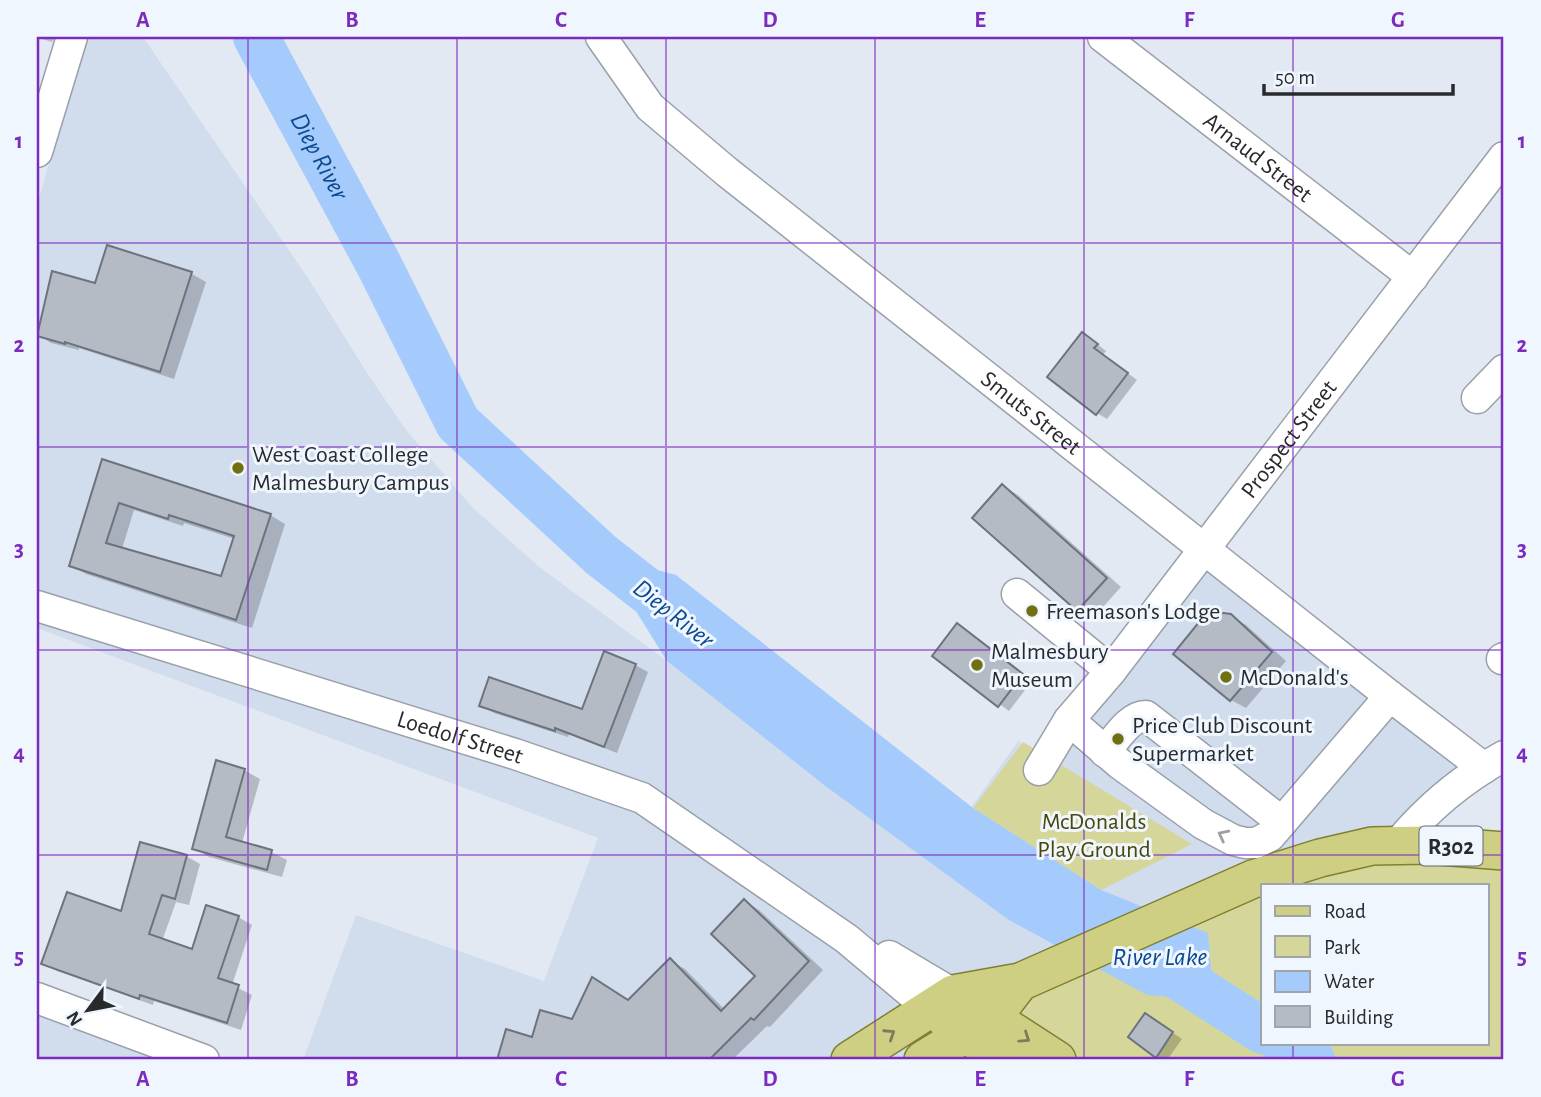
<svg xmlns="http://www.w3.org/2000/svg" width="1541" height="1097" font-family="'Alegreya Sans',sans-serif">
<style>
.built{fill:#d1dcec}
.green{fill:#d5d79a;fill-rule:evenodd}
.water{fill:#a5cafc}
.shadow{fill:#0003;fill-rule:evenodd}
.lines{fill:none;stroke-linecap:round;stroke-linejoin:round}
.river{stroke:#a5cafc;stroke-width:46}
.building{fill:#b4bbc4;stroke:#6d737c;stroke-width:2;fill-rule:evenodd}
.minor-casing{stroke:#99a0a9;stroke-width:33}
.major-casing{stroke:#7f8030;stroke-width:40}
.minor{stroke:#fff;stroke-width:30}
.major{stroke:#cecf83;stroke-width:37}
.oneway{stroke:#9e9fa1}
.oneway2{stroke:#7b7c58}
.grid{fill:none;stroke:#7b2cbf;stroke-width:2;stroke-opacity:0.55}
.poi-dot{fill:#707013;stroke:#f0f6fe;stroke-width:2.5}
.labels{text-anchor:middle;stroke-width:6;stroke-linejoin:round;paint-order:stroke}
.shield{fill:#f0f6fe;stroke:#64676c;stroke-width:2}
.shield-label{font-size:23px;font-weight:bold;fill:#282a2e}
.street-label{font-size:24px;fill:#282a2e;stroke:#f0f6fe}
.poi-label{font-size:24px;fill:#282a2e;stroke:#f0f6fe;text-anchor:start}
.park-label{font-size:24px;fill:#474708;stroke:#f0f6fe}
.water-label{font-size:26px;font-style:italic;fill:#094990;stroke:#f0f6fe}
.neatline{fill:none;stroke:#7b2cbf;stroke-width:2.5}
.grid-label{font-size:23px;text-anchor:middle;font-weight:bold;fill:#7b2cbf}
</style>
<rect width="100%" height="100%" fill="#e2e9f3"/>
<path class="built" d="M84,37h59l165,241 59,95 39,57 66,77 66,59 129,95 157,124 131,45 64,-90 19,30 166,-220 280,218 -71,58 -124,41 -232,193h-754l53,-145 188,66 54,-143 -561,-210v-422z
M37,998l167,62h-167z"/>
<path class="green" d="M1023,742l169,102 -91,46 -128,-82z
M1504,851v209h-447l-64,-43 27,-35 269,-115zM1263,885h224v158h-224z"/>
<path class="water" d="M601,555l75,20 297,233 128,82 107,43 6,68 -67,-6 -138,-75 -185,-135 -157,-124z"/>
<path class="shadow" d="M37,37h17l-2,5z
M108,247l84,27 14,8 -32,97 -95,-31v2l-28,-7 -14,-9 17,-61 42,12z
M1092,340l14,11 -3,4 34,25 -30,39 -10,-6z
M103,461l167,54 15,9 -33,104 -166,-54 -15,-9zM134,510l49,16 1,-3 51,16 -13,39 -100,-29z
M1003,486l15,9 103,92 -28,31 -15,-8z
M1230,616l16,9 40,36 -40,47 -15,-8z
M967,631l65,50 -23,30 -75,-55z
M635,665l13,7 -31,81 -48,-19 -1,3 -74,-24 -13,-8 102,6z
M244,770l16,9 -18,64 29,9 16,8 -5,17 -73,-20 -15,-9z
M186,856l14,8 -11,41 -13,-3 -14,39 31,10 45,-34 14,8 -20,60 20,10 -11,35 -87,-29 -1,4 -96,-34 -14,-8 79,-49z
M744,901l15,9 64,60 -53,57 -3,-1 -35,34h-234l9,-29 26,8 40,-18 56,-19 41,-41 15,8 40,41 32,-34z
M1155,1021l27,18 -15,21 -10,-4z"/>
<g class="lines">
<g class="river">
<path id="s1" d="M256,37l123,228 79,158 143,132 50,39"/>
<path d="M1161,966l102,65"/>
<path d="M1283,1043l29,17"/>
</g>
</g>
<path class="building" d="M107,245l85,27 -32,100 -95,-30v2l-28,-8 15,-65 43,12z
M1082,332l16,12 -4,4 34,25 -32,42 -49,-38z
M102,459l169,55 -35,106 -167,-54zM119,503l49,16 1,-4 65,21 -13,40 -115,-33z
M1002,484l105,94 -30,33 -105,-93z
M1208,611l23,3 41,38 -42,49 -57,-47z
M957,623l66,51 -25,33 -66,-51z
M604,651l32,13 -32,83 -49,-19v3l-76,-25 10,-29 93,32z
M216,760l29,9 -19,68 46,13 -5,20 -75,-21z
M140,842l47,13 -12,44 -13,-4 -13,39 43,15 14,-44 33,11 -21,62 21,7 -12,38 -87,-28 -1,4 -98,-35 26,-72 54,19z
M744,899l65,62 -55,59 -3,-2 -42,42h-212l9,-31 26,8 8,-27 32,9 20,-42 36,23 42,-42 51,53 34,-35 -44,-42z
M1145,1013l28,19 -17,26 -28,-21z"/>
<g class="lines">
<defs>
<g id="minor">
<path id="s2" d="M601,37l49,70 77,65 663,524 94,72"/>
<path id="s3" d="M1103,37l310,240"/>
<path d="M37,152l35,-115"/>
<path d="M1477,398l27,-28"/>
<path d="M1017,594l94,77"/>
<path id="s4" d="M37,606l478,148 127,44 205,141 82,69"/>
<path d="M1502,659l2,-1"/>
<path d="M1069,720l51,44 83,60 30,16 12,3h11l14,-7 120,-140"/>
<path d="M1105,752c11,-13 24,-36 41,-36l136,106"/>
<path id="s5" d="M1039,770l30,-50 42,-49 393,-514"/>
<path d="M1397,845c31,-38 65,-66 107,-89"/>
<path d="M889,956l64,38"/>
<path d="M37,998l167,62"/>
</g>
<path id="major" d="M972,1005l85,55
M947,1021l57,39
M850,1060l103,-66 67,-12 233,-103 67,-21 52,-12 55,-1 77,6
M923,1060l70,-43 27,-35"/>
</defs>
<use href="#minor" class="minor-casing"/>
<use href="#major" class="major-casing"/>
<use href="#minor" class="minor"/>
<use href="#major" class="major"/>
</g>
<defs><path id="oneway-chevron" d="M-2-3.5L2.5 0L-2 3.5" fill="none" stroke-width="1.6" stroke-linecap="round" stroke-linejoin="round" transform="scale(1.75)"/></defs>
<use class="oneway" href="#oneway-chevron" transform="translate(1223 835) rotate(-153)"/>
<g class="oneway2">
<use href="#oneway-chevron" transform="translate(890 1034) rotate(-33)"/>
<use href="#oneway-chevron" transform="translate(1025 1038) rotate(34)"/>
</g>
<path class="grid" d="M248,37v1023M457,37v1023M666,37v1023M875,37v1023M1084,37v1023M1293,37v848M37,243h1467M37,447h1467M37,650h1467M37,855h1467M1293,1043v17"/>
<g class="poi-dot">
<circle cx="238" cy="468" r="7"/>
<circle cx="1032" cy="611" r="7"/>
<circle cx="977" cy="665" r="7"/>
<circle cx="1226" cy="677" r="7"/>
<circle cx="1118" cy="739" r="7"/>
</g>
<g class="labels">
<rect class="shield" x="1419.5" y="826.5" width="63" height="39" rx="5"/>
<g class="shield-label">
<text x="1451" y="854">R302</text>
</g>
<g class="street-label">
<text dy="8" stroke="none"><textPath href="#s3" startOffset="196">Arnaud Street</textPath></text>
<text dy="8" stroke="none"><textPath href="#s2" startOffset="574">Smuts Street</textPath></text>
<text dy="8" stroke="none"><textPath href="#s5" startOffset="415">Prospect Street</textPath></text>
<text dy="8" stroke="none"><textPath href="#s4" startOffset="443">Loedolf Street</textPath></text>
</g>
<g class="poi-label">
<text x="252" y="462">West Coast College<tspan x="252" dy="28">Malmesbury Campus</tspan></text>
<text x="1046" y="619">Freemason's Lodge</text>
<text x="991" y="659">Malmesbury<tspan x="991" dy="28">Museum</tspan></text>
<text x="1240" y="685">McDonald's</text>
<text x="1132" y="733">Price Club Discount<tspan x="1132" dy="28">Supermarket</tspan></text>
</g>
<g class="park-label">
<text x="1094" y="829">McDonalds<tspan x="1094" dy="28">Play Ground</tspan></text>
</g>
<g class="water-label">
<text dy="9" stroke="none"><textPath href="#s1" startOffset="135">Diep River</textPath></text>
<text transform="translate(674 613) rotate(38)" y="9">Diep River</text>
<text x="1160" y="965">River Lake</text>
</g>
</g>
<rect width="1541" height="1097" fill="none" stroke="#f0f6fe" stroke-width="77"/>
<rect x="1261" y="884" width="228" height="161" fill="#f0f6fe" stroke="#a0a4ab" stroke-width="2"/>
<rect x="1275" y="906" width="35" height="10" fill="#cecf83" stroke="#a0a4ab" stroke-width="2"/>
<text x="1324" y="918" font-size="21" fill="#282a2e">Road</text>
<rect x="1275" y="936" width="35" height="21" fill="#d5d79a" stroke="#a0a4ab" stroke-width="2"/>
<text x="1324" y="954" font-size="21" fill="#282a2e">Park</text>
<rect x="1275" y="971" width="35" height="21" fill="#a5cafc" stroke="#a0a4ab" stroke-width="2"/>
<text x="1324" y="988" font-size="21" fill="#282a2e">Water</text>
<rect x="1275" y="1006" width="35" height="21" fill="#b4bbc4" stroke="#a0a4ab" stroke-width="2"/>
<text x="1324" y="1024" font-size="21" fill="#282a2e">Building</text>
<g transform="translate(88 1010) rotate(238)" stroke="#f0f6fe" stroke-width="5" paint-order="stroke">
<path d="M0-5L12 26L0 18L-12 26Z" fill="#282a2e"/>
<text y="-10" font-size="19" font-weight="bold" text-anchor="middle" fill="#282a2e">N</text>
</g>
<path d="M1264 84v10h189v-10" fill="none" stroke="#282a2e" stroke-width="3.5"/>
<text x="1275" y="84" font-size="21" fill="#282a2e" stroke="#f0f6fe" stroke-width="5" paint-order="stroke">50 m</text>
<rect x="38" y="38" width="1464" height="1020" class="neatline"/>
<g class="grid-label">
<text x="143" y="27">A</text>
<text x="352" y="27">B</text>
<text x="561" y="27">C</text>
<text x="770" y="27">D</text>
<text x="980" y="27">E</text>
<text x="1189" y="27">F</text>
<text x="1398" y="27">G</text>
<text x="19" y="148">1</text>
<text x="1522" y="148">1</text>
<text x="19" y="352">2</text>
<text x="1522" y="352">2</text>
<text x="19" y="556">3</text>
<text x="1522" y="556">3</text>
<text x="19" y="760">4</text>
<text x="1522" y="760">4</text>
<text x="19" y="964">5</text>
<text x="1522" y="964">5</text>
<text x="143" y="1086">A</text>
<text x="352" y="1086">B</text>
<text x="561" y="1086">C</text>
<text x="770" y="1086">D</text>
<text x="980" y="1086">E</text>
<text x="1189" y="1086">F</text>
<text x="1398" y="1086">G</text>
</g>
</svg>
